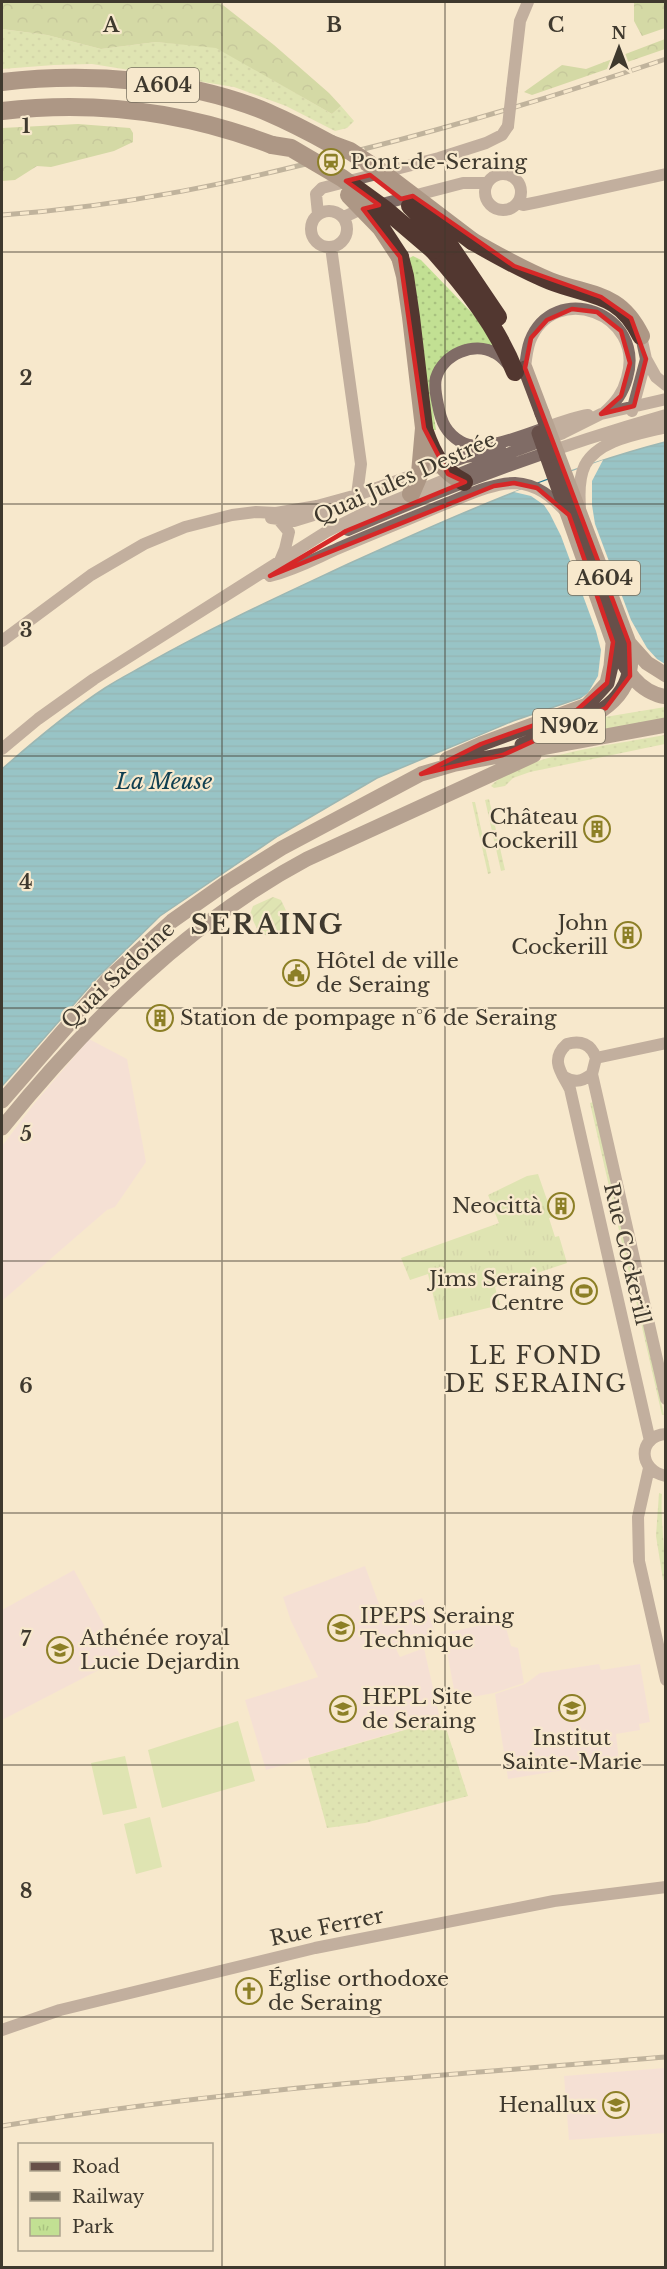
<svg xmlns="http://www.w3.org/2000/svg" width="667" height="2269" font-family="'Libre Baskerville',serif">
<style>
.education{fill:#f2d8de}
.grass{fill:url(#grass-dots)}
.forest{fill:url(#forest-crowns)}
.park{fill:url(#park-tufts)}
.garden{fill:url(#garden-furrows)}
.pitch{fill:#c2e093}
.water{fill:url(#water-rules);stroke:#2d7c94;stroke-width:1.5}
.pier{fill:#f7e8cc}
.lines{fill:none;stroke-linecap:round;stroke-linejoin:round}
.secondary{stroke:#806c66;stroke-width:12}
.primary{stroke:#674f49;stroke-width:15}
.highway{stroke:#523730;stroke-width:18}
.rail-casing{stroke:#7c7362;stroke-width:5}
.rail{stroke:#f7e8cc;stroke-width:3;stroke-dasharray:9;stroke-linecap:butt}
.secondary-bridge{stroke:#806c66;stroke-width:12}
.primary-bridge{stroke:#674f49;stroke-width:15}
.highway-bridge{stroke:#523730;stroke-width:18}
.marked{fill:none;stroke:#d62828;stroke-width:4.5;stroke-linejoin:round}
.grid{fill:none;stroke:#3f392e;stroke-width:1.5;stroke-opacity:0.55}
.labels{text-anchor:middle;stroke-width:4.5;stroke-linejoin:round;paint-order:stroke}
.shield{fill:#f7e8cc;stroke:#766e5d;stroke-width:1.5}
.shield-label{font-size:20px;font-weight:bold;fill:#3f392e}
.poi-label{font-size:21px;fill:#3f392e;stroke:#f7e8cc;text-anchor:start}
.street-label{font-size:21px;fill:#3f392e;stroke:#f7e8cc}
.water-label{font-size:22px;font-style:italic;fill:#103f50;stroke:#f7e8cc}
.quarter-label{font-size:24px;letter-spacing:1.5px;fill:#3f392e;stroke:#f7e8cc}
.district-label{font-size:27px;font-weight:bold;letter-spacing:1.5px;fill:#3f392e;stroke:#f7e8cc}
.grid-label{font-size:20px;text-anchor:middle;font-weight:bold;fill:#3f392e;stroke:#f7e8cc;stroke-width:4.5;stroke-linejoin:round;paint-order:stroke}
</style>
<defs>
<pattern id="grass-dots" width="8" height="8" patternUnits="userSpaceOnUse" patternTransform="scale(1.5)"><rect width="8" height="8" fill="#c2e093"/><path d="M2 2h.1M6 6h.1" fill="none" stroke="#a8c17f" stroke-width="1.8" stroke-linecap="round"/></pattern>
<pattern id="forest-crowns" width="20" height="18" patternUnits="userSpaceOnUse" patternTransform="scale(1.5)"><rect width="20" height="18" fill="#a9c776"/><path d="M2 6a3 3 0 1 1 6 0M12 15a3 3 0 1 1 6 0" fill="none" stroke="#8ba361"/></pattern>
<pattern id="park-tufts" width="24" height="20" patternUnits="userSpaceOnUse" patternTransform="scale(1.5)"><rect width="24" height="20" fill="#c2e093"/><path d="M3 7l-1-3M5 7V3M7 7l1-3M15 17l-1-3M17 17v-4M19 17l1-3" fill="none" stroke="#a8c17f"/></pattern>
<pattern id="garden-furrows" width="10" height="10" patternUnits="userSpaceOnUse" patternTransform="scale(1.5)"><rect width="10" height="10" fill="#c2e093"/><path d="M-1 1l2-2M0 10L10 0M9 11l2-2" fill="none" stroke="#a8c17f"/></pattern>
<pattern id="water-rules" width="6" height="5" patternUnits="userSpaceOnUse" patternTransform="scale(1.5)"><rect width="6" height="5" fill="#2599bf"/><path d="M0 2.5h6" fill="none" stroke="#217e9c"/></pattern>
</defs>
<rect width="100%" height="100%" fill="#f7e8cc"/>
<path class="education" d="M89,1039l38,20 19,103 -31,45 -8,3 -105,91v-155l32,-42z
M365,1566l18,49 39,-17 13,34 -40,15 5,10 24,-9 16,71 -174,51 -21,-70 73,-23 -27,-56 -8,-24z
M74,1570l48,88 -120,62v-110z
M504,1620l7,26 7,2 6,35 -30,10 -38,7 -9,-48 3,-20z
M599,1664l2,6 39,-6 10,58 -11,2 1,6 -24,4 3,27 -111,18 -13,-85 30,-10 15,-11z
M665,2068v65l-96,7 -5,-64z"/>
<path class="grass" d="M2,29l45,6 54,14 55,-7 60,5 116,67 9,-8 13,15 -7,7 -12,3 -49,-25 -52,-19 -142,-23 -38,1 -52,4z
M413,256l8,4 53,55 22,33h-41l-24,49 5,33h-3l-25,-171z
M665,707v12l-130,24 52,-23z
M665,735v9l-135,28 -17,6 -8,8 -11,2 -3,-2c28,-31 132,-43 174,-51z
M489,799l16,71 -4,1 -16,-71z
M472,802h3l16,71 -3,1z
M593,1102l44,194h-3l-44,-193z
M638,1300l26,115h-2l-26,-114z
M659,1493l3,1c-2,29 4,57 3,86h-2l-7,-44z
M443,1719l25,77 -103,27 -38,5 -19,-70z"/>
<path class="forest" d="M2,2h217l55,43 55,48 12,13 -9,8 -116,-66 -60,-6 -55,7 -54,-14 -45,-6z
M634,2h31v26l-23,8 -8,-15z
M665,39v10l-133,46 -8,-3 38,-27 24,4z
M78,124l52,4 3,5v9l-19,9 -63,16 -14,-1 -22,14 -13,1v-53z"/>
<path class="park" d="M538,1174l15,43 -4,1 6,19 4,-1 8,27 -72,24 5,18 -61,15 -11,-46 -18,6 -9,-22 98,-35 -11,-28 39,-19z"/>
<path class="garden" d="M273,897l8,3 9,19 -3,9 -19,8 -9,-3 -9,-19 3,-8z"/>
<path class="pitch" d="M533,1255l6,17 -22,7 -6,-16z
M238,1721l17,60 -93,27 -14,-58z
M125,1756l12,52 -34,7 -12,-52z
M150,1817l12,50 -26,7 -12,-50z"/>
<path class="water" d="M665,442v227l-152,52 -136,57 -99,58 -118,80 -63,62 -95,108v-317c32,-28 66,-57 103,-81 15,-10 32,-18 47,-27 64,-36 130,-66 196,-97 101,-46 209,-94 317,-122z"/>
<path class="pier" d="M603,460l-11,21v24l3,19 36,96 16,28 10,11 8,5v7l-89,31 12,-9 10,-17 3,-26 -5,-19 -35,-95 -11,-22 -6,-9 -13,-9 -17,-4z"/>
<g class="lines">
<path class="secondary" d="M512,90l8,-69 8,-19
M485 192a18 18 0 1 1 36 0a18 18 0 1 1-36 0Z
M518,203l5,2 15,-3 128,-28
M311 229a18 18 0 1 1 36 0a18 18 0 1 1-36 0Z
M318,214l-2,-20 6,-6 117,-30 47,-15 16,-8 6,-9
M344,217l15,-7 104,-27h24
M331,247l30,217 -4,31
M646,359l10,18 10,8
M509,365c-4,-4 -8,-9 -14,-12 -21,-12 -52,1 -59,25 -2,8 0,18 2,27 3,17 8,28 23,37 27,16 94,-23 127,-27
M525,368c1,-9 2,-19 5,-27 24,-61 116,-28 97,37 -4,15 -11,24 -22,34
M632,411l14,-52 -5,-23
M580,507c-1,-14 -1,-30 5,-42 14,-26 55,-31 81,-38
M271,518l23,3 36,-11
M279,520l10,12 -4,17 -5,12
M348,530c103,-45 209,-84 318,-115
M270,576c27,-7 44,-17 69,-28 35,-15 70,-29 106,-44 21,-8 47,-21 70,-21 22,1 37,14 51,29
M2,641l89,-66 53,-31 41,-17 47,-12 24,-3 20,1 41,-7 40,-11 108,-38 36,-6
M2,749l36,-30 56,-40 232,-147 36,-18 155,-64 46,-17 38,-19 65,-15
M596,1058l70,-15
M592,1074l74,325
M564,1077c10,6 18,5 28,-3l4,-16c-5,-14 -15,-18 -29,-14 -18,16 -5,29 3,45l80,352
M666,1434c-29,2 -28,37 0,42
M649,1468l-11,49 1,44 27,119
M2,2030l58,-20 255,-62 239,-47 112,-14"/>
<path class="primary" d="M525,368l17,45
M547,456l66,186c12,25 22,49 53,55
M629,643l18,20 19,12
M522,745c49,-20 121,-34 107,-102l-72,-190
M447,759l34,-15 106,-39 20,-22 4,-17 2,-22
M2,1101l108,-124 62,-56 54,-38 56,-35 139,-74 34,-10 211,-39
M2,1128c85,-105 185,-205 305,-269l227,-104"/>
<path class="highway" d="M2,82c85,-10 188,-3 267,31 21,9 42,20 62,31
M2,111c92,-11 184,1 270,34
M472,241c26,15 51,29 78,40 41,16 69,10 91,55
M450,246l48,71
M433,250c32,36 64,76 82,122
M400,257l5,19 6,41 13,111 -4,45 -9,21
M425,432c8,23 17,39 39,50"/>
<defs>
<path id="rail" d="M2,215c124,-9 238,-33 358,-65 103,-26 205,-57 306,-91
M2,2126c219,-36 442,-51 664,-69"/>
</defs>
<use href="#rail" class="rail-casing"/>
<use href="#rail" class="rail"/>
<path class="secondary-bridge" d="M508,126l4,-36"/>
<path class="primary-bridge" d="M542,413l15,40
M539,433l8,23"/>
<path class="highway-bridge" d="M331,144l19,7 30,20 92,70
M272,145l19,3 51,30 44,32 47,40
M349,195l32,33 19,29
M410,206l40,40"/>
</g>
<path d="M0 0H667V2269H0ZM370,175l31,24 12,-3 101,70 87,31 30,21 15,41 -12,47 -33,8 20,-18 9,-33 -9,-32 -24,-19 -25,-3 -25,11 -16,18 -6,30 104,275 1,33 -24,32 -103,47 -82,19 60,-30 96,-34 30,-27 6,-41 -44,-127 -32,-27 -23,-5 -20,3 -224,90 76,-45 119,-49 -17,-8 -24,-46 -24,-171 -37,-48 16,-4 -33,-24z" fill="#f7e8cc" fill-opacity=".55" fill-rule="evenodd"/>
<path class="marked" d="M370,175l31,24 12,-3 101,70 87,31 30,21 15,41 -12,47 -33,8 20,-18 9,-33 -9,-32 -24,-19 -25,-3 -25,11 -16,18 -6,30 104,275 1,33 -24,32 -103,47 -82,19 60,-30 96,-34 30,-27 6,-41 -44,-127 -32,-27 -23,-5 -20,3 -224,90 76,-45 119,-49 -17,-8 -24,-46 -24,-171 -37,-48 16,-4 -33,-24z"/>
<path class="grid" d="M222,2v2266M445,2v2266M2,252h664M2,504h664M2,756h664M2,1008h664M2,1261h664M2,1513h664M2,1765h664M2,2017h664"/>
<defs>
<symbol id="station-ring" viewBox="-11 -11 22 22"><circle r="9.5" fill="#f7e8cc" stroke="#8c7f26" stroke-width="1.5"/><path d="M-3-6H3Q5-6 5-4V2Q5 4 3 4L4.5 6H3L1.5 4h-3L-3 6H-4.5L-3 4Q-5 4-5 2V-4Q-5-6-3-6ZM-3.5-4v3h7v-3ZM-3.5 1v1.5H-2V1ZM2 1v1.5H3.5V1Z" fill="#8c7f26"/></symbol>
<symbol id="building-ring" viewBox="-11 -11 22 22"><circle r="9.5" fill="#f7e8cc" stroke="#8c7f26" stroke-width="1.5"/><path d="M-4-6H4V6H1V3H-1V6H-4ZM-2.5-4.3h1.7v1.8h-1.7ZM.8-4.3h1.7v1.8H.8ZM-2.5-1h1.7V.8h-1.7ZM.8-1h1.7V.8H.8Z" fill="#8c7f26"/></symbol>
<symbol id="civic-ring" viewBox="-11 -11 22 22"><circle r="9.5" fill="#f7e8cc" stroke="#8c7f26" stroke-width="1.5"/><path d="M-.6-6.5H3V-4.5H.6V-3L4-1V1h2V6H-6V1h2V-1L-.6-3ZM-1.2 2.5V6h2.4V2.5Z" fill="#8c7f26"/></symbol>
<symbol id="stadium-ring" viewBox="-11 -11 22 22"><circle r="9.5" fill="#f7e8cc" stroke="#8c7f26" stroke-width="1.5"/><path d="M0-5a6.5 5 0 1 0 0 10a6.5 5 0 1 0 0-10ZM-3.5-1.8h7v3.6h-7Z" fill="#8c7f26"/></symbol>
<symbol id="school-ring" viewBox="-11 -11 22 22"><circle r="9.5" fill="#f7e8cc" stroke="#8c7f26" stroke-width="1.5"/><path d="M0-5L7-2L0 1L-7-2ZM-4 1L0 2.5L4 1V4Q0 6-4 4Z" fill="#8c7f26"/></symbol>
<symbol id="university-ring" viewBox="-11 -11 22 22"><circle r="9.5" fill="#f7e8cc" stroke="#8c7f26" stroke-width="1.5"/><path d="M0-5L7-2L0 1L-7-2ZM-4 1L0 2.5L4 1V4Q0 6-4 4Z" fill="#8c7f26"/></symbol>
<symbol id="church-ring" viewBox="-11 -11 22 22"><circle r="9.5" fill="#f7e8cc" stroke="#8c7f26" stroke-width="1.5"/><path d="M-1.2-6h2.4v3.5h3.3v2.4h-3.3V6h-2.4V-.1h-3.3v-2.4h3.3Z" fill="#8c7f26"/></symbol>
</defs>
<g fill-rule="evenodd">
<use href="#station-ring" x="316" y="147" width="30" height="30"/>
<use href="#building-ring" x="582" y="814" width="30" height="30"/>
<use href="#building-ring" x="613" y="920" width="30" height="30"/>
<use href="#civic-ring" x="281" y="958" width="30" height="30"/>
<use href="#building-ring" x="145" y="1003" width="30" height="30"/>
<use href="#building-ring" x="546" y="1191" width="30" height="30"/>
<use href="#stadium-ring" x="569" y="1276" width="30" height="30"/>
<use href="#school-ring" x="326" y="1613" width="30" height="30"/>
<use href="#school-ring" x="45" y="1635" width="30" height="30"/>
<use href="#school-ring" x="557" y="1693" width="30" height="30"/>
<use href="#university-ring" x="328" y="1694" width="30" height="30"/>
<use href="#church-ring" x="234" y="1976" width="30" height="30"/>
<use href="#university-ring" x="601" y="2090" width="30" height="30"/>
</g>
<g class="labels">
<g class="shield">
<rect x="127" y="68" width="72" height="34" rx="4.5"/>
<rect x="568" y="561" width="72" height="34" rx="4.5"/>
<rect x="533" y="709" width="72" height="34" rx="4.5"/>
</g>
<g class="shield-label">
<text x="163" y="92">A604</text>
<text x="604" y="585">A604</text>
<text x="569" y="733">N90z</text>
</g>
<g class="poi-label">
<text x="350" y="169">Pont-de-Seraing</text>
<text x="578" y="824" text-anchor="end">Château<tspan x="578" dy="24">Cockerill</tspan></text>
<text x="608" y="930" text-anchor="end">John<tspan x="608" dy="24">Cockerill</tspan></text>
<text x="316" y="968">Hôtel de ville<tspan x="316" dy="24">de Seraing</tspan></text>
<text x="180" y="1025">Station de pompage n°6 de Seraing</text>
<text x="542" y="1213" text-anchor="end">Neocittà</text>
<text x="564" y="1286" text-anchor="end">Jims Seraing<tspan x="564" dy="24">Centre</tspan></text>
<text x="360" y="1623">IPEPS Seraing<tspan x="360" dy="24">Technique</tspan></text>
<text x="80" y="1645">Athénée royal<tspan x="80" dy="24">Lucie Dejardin</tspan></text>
<text x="362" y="1704">HEPL Site<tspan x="362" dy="24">de Seraing</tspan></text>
<text x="572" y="1745" text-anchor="middle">Institut<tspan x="572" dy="24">Sainte-Marie</tspan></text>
<text x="268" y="1986">Église orthodoxe<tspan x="268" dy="24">de Seraing</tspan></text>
<text x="596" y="2112" text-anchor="end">Henallux</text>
</g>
<g class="street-label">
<text transform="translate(405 478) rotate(-24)" y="7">Quai Jules Destrée</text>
<text transform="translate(118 975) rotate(-43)" y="7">Quai Sadoine</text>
<text transform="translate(627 1254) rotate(77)" y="7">Rue Cockerill</text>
<text transform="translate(327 1927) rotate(-12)" y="7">Rue Ferrer</text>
</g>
<g class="water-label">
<text x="164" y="789">La Meuse</text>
</g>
<g class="quarter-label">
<text x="536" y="1364">LE FOND<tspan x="536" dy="28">DE SERAING</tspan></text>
</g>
<g class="district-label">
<text x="267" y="934">SERAING</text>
</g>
</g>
<g class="grid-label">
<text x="111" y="32">A</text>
<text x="334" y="32">B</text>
<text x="556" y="32">C</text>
<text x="26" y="133">1</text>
<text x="26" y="385">2</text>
<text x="26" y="637">3</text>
<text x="26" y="889">4</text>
<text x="26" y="1141">5</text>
<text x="26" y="1393">6</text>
<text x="26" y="1646">7</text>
<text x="26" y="1898">8</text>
</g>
<rect width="667" height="2269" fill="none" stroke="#3f392e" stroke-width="6"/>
<rect x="18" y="2143" width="195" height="108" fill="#f7e8cc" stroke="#ada28d" stroke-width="1.5"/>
<rect x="30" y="2162" width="30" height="9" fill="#674f49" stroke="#ada28d" stroke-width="1.5"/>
<text x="72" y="2173" font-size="18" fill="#3f392e">Road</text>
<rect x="30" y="2192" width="30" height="9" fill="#7c7362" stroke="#ada28d" stroke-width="1.5"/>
<text x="72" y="2203" font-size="18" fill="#3f392e">Railway</text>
<rect x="30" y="2218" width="30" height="18" fill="url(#park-tufts)" stroke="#ada28d" stroke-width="1.5"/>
<text x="72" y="2233" font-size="18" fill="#3f392e">Park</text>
<g transform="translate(619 48)" stroke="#f7e8cc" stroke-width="4.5" paint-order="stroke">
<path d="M0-4.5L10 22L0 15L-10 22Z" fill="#3f392e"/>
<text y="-9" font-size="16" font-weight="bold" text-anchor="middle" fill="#3f392e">N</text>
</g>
</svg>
